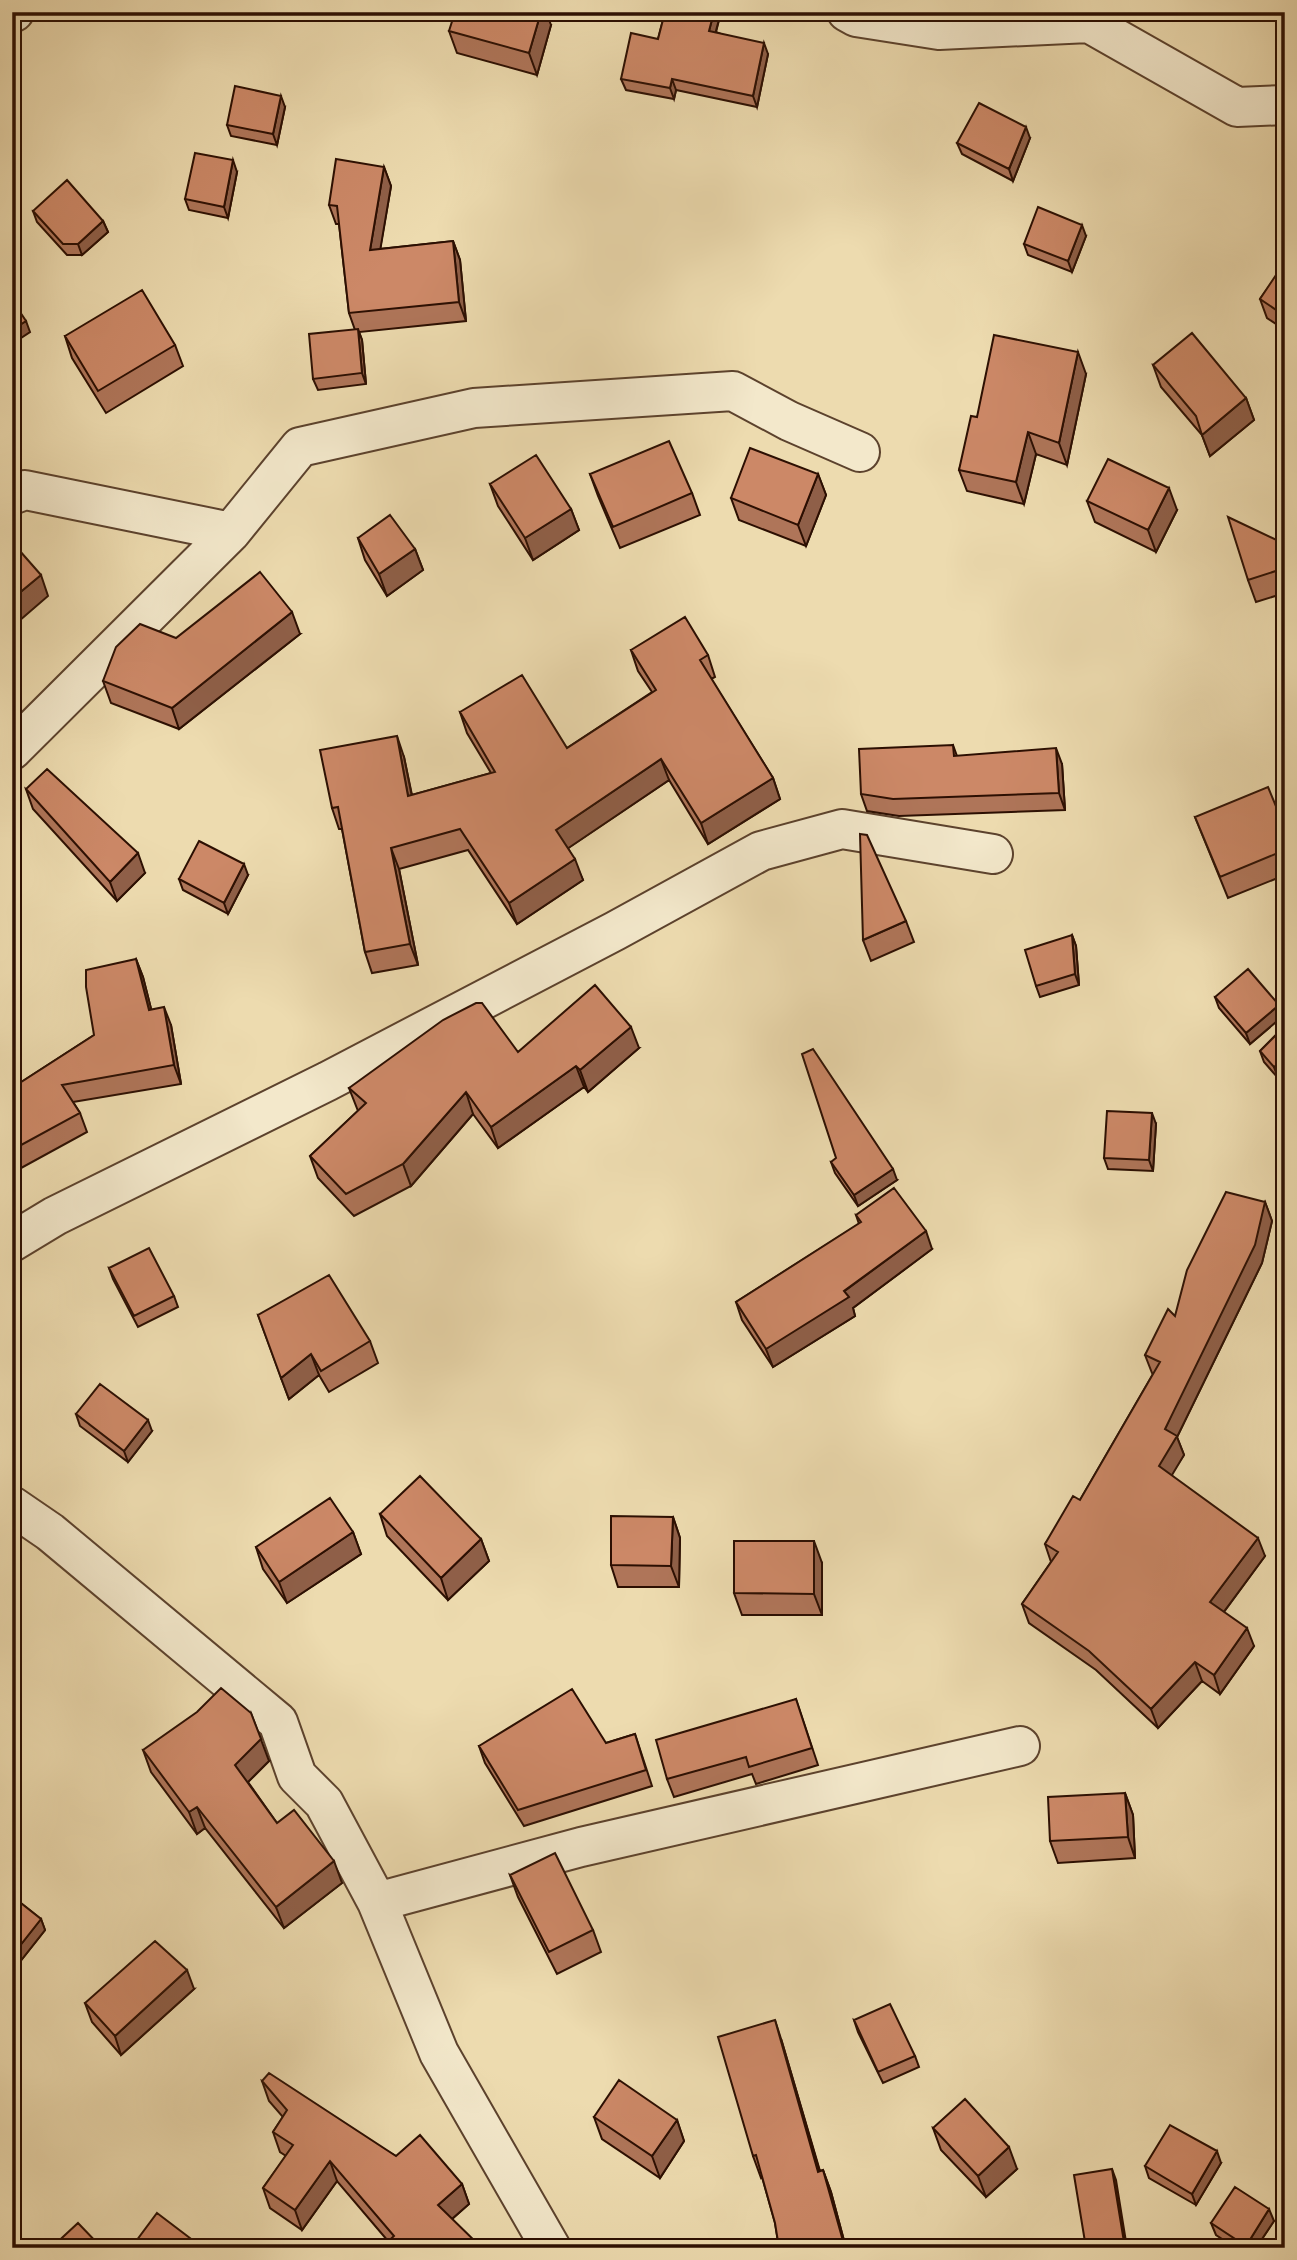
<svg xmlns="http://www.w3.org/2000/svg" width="1297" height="2260" font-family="'Gentium Book Plus',serif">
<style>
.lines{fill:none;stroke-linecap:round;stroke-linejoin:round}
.minor-casing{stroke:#5c422d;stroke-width:42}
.minor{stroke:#f3e8cb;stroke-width:38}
.wall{fill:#af7559;stroke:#2c0f02;stroke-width:2}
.shaded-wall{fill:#8f5f48;stroke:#2c0f02;stroke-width:2}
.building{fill:#cc8867;stroke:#2c0f02;stroke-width:2}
</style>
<rect width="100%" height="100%" fill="#eddbaf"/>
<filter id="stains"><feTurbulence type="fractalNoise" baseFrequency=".00286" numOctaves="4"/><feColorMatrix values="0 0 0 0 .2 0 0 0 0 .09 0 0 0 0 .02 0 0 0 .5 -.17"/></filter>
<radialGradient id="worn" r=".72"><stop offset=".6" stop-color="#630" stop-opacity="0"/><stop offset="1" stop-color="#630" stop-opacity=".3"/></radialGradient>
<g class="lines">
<defs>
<path id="minor" d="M847,12l9,5 83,13 150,-7 148,84 48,-2
M12,13l2,-1
M12,495l13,-5 206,42
M12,750l219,-218 69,-85 174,-39 259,-17 56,30 71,31
M12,1242l43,-26 273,-135 287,-150 146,-80 81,-22 151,25
M12,1506l38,26 228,190 19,54 27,27 53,99 62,151 112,195
M377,1902l204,-55 439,-101"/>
</defs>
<use href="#minor" class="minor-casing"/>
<use href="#minor" class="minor"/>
</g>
<path class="wall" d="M665,12h56l-5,20 52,22 -11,53 -81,-17 -2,9 -48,-9 -5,-11 37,-40z
M551,25l-14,50 -80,-22 -8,-22z
M285,107l-8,38 -46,-9 -4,-11z
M1030,138l-17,43 -51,-27 -5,-11z
M384,167l7,19 -11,63 73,-8 7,19 6,61 -107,11 3,8 4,44 -48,6 -5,-11 42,-49 -6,-17 -10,-89h-3l-7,-19z
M237,172l-9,46 -39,-8 -4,-11z
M33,211l70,10 5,11 -26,23h-15l-30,-33z
M1086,236l-14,36 -44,-17 -4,-11z
M1285,264v66l-18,-12 -7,-19z
M65,336l110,9 8,21 -77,47 -34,-55z
M1153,365l93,33 8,22 -44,36 -8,-21 -41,-48z
M1086,374l-19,91 -31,-11 -12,50 -57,-13 -8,-21 18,-53z
M590,474l102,19 8,22 -80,33 -22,-52z
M818,474l8,21 -20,51 -67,-26 -8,-22z
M490,484l81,25 8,21 -46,30 -35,-54z
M1087,501l90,9 -21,42 -61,-30z
M358,538l57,11 8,21 -36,26 -22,-36z
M1285,544v49l-29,9 -8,-22z
M300,634l-121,95 -68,-26 -8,-22 73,-43z
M631,650l77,5 7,22 -4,2 62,99 7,21 -72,45 -39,-64 -101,68 15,32 -66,44 -49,-74 -69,19 19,96 -46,8 -7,-21 -23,-123h-3l-7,-21 72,-51 8,38 79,-22 -24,-40 -7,-21 107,36 85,-56 -14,-21z
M953,745l4,11 105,8 3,46 -166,6 -32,-5 -6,-17z
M26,789l119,84 -28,28 -84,-92z
M1195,817l90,11v47l-57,23z
M248,875l-20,39 -45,-24 -4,-11z
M906,921l8,21 -43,19 -8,-21z
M1072,935l4,11 3,39 -39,12 -4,-11z
M136,959l7,18 8,32 20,16 10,59 -108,18 7,11 7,19 -75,41v-85l82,-53z
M1215,997l64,8 4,11 -33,28 -31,-36z
M1285,1026v47l-7,5 -14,-16 -4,-11z
M639,1048l-51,44 -4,-5 -86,61 -25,-34 -62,72 -57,30 -36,-38 -8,-22 48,-45 -9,-23 169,-36z
M1156,1124l-3,47 -45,-2 -4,-11z
M831,1162l66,18 -39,26 -23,-33z
M1265,1202l7,19 -10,42 -85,174 7,18 -13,20 94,81 -41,56 30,34 -34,48 -18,-13 -44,47 -62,-58 -67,-47 -7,-19 29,-42 -6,-18 35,-44 73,-126 -1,-1 -7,-18z
M856,1215l76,34 -79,59 2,8 -82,51 -31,-47 -6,-18 123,-78z
M109,1268l65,28 4,11 -40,20 -25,-48z
M258,1315l112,26 8,22 -49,29 -10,-17 -30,24z
M76,1414l76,17 -24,31 -48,-36z
M380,1514l101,25 8,22 -41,39 -61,-64z
M673,1517l7,21 -1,49h-61l-7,-22z
M353,1532l8,22 -74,49 -24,-34 -7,-22z
M822,1563v52h-80l-8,-22z
M796,1699l22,66 -62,19 -4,-10 -78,23 -7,-18z
M635,1734l17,52 -128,40 -39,-63 -6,-17 127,-3z
M143,1750l126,11 -21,21 29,41 65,60 -58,45 -79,-100 -8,6 -46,-62z
M1125,1793l8,22 2,43 -77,5 -8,-22z
M510,1875l83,55 8,22 -44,22 -39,-77z
M12,1896l29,23 4,11 -26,33 -7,-5z
M194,1989l-73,66 -29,-33 -7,-19z
M854,2020l61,36 4,11 -36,16 -25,-51z
M782,2042l38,129 3,-1 8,22 15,56h-67l-4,-25 -13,-46 -1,1 -8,-22z
M262,2081l134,75 66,28 7,20 -17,15 -64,22 -51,-60 -35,49 -32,-22 -7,-20 23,-32 -6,-4 -7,-20 10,-15 -14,-16z
M594,2117l83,3 7,21 -24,37 -58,-39z
M933,2128l84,41 -31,28 -45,-47z
M1221,2163l-25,42 -47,-27 -4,-12z
M1274,2221l-18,27h-20l-20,-13 -5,-12z"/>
<path class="shaded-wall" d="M541,12h5l5,13 -14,50 -8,-22z
M714,12h7l-8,30 -4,-11z
M764,43l4,11 -11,53 -4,-11z
M672,79l4,11 -2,9 -4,-11z
M281,96l4,11 -8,38 -4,-11z
M1026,127l4,11 -17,43 -4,-12z
M233,160l4,12 -9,46 -4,-11z
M384,167l7,19 -14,83 -7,-19z
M103,221l5,11 -26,23 -4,-11z
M1082,225l4,11 -14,36 -4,-11z
M453,241l7,19 6,61 -7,-19z
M26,321l4,11 -18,12v-14z
M358,329l4,11 4,44 -4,-11z
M1078,352l8,22 -19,91 -8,-22z
M1246,398l8,22 -44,36 -8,-21z
M1028,432l8,22 -12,50 -8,-22z
M818,474l8,21 -20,51 -8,-21z
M1169,488l8,22 -21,42 -8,-22z
M571,509l8,21 -46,30 -8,-22z
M415,549l8,21 -36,26 -8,-22z
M41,575l7,21 -36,31v-28z
M292,612l8,22 -121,95 -7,-21z
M397,736l7,21 12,60 -8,-21z
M1056,748l6,16 3,46 -6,-17z
M661,759l8,21 -105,71 -8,-21z
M773,778l7,21 -72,45 -7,-21z
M391,848l8,21 19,96 -8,-21z
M138,853l7,20 -28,28 -7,-19z
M575,859l8,21 -66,44 -8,-21z
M244,864l4,11 -20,39 -4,-11z
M1072,935l4,11 3,39 -4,-11z
M136,959l7,18 13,51 -7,-18z
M1279,1005l4,11 -33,28 -4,-11z
M164,1007l7,18 10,59 -7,-19z
M631,1027l8,21 -51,44 -8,-22z
M1285,1059v14l-7,5 -4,-11z
M576,1066l8,21 -86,61 -7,-21z
M466,1092l7,22 -62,72 -8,-22z
M1152,1113l4,11 -3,47 -4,-11z
M893,1169l4,11 -39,26 -4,-11z
M1265,1202l7,19 -10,42 -85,174 7,18 -18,30 -7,-19 6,-37z
M926,1231l6,18 -79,59 2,8 -82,51 -7,-18z
M311,1354l8,21 -30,24 -8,-21z
M148,1420l4,11 -24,31 -4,-11z
M673,1517l7,21 -1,49 -8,-21z
M353,1532l8,22 -74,49 -8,-21z
M1258,1538l7,18 -48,65 -7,-19z
M481,1539l8,22 -41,39 -7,-22z
M814,1541l8,22v52l-8,-21z
M1247,1628l7,18 -34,48 -6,-19z
M1195,1662l7,19 -44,47 -7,-19z
M251,1713l18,48 -26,26 -8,-22z
M1125,1793l8,22 2,43 -7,-21z
M197,1807l8,21 -8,6 -8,-22z
M334,1861l8,22 -58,45 -8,-21z
M41,1919l4,11 -26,33 -4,-11z
M187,1970l7,19 -73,66 -6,-19z
M775,2020l7,22 44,151 -8,-21z
M677,2120l7,21 -24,37 -8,-22z
M1009,2147l8,22 -31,28 -8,-21z
M1217,2151l4,12 -25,42 -4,-11z
M330,2161l7,20 -35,49 -7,-20z
M1112,2169l4,11 11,68h-2z
M823,2170l8,22 15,56h-1z
M462,2184l7,20 -24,21 -7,-20z
M1269,2209l5,12 -18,27h-10v-2z"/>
<path class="building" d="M455,12h86l-12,41 -80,-22z
M665,12h49l-5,19 55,12 -11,53 -81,-17 -2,9 -49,-9 10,-46 27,6z
M235,86l46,10 -8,38 -46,-9z
M979,103l47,24 -17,42 -52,-26z
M195,153l38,7 -9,47 -39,-8z
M336,159l48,8 -14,83 83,-9 6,61 -110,11 -12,-107 -8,-1z
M67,180l36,41 -25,23h-15l-30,-33z
M1038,207l44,18 -14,36 -44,-17z
M1284,263l1,1v52l-25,-17z
M142,290l33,55 -77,46 -33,-55z
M12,300l14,21 -14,9z
M358,329l4,44 -49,6 -4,-45z
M1192,333l54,65 -44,37 -6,-19 -43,-51z
M994,335l84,17 -19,91 -31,-11 -12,50 -57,-12 12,-54 6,1z
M669,441l23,52 -79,34 -23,-53z
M750,448l68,26 -20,51 -67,-27z
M536,455l35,54 -46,29 -35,-54z
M1108,459l61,29 -21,42 -61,-29z
M390,515l25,34 -36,25 -21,-36z
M1228,517l57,27v24l-37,12z
M12,542l29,33 -29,24z
M260,572l32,40 -120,96 -69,-27 13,-34 24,-23 36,14z
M685,617l23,38 -8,5 73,118 -72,45 -40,-64 -105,71 19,29 -66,44 -49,-74 -69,19 19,96 -45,8 -27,-145 -6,1 -12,-58 77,-14 11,60 87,-24 -35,-60 62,-37 45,73 89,-58 -25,-40z
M953,745l1,11 102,-8 3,45 -166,6 -32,-5 -2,-45z
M47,769l91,84 -28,29 -84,-93z
M1268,787l17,41v22l-65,27 -25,-60z
M860,834l7,1 39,86 -43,19z
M199,841l45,23 -20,39 -45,-24z
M1072,935l3,39 -39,12 -11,-36z
M136,959l13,51 15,-3 10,58 -112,20 18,28 -68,37v-62l82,-53 -8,-48v-17z
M1248,969l31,36 -33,28 -31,-36z
M595,985l36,42 -51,43 -4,-4 -85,61 -25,-35 -63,72 -57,30 -36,-38 56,-53 -17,-15 94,-68 33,-17h6l36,49z
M1285,1026v33l-11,8 -14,-16z
M813,1049l80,120 -39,26 -23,-33 5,-4 -34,-104z
M1107,1111l45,2 -3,47 -45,-2z
M894,1188l32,43 -82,60 5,6 -83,52 -30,-47 125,-80 -5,-7z
M1226,1192l39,10 -10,43 -90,184 12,7 -18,30 99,72 -48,64 37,26 -33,47 -19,-13 -44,47 -62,-58 -67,-47 36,-52 -13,-8 28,-48 7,4 80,-138 -15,-7 23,-46 7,7 12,-46z
M149,1248l25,48 -40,20 -25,-48z
M329,1275l41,66 -49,30 -10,-17 -30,24 -23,-63z
M100,1384l48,36 -24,31 -48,-37z
M420,1476l61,63 -40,39 -61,-64z
M330,1498l23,34 -74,50 -23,-35z
M611,1516l62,1 -2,49 -60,-1z
M734,1541h80v53l-80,-1z
M221,1688l30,25 10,26 -26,26 42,58 17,-13 40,51 -58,46 -79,-100 -8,5 -46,-62 54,-38z
M572,1689l34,54 29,-9 11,36 -128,40 -39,-64z
M796,1699l16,49 -63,19 -3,-10 -79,22 -11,-39z
M1125,1793l3,44 -78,4 -2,-44z
M555,1853l38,77 -44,22 -39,-77z
M12,1896l29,23 -26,33 -3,-2z
M155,1941l32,29 -72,66 -30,-33z
M890,2004l25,52 -37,16 -24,-52z
M775,2020l43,152 5,-2 22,78h-66l-4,-25 -19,-68 -3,1 -35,-119z
M269,2073l127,83 24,-21 42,49 -24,21 44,43h-101l13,-12 -64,-75 -35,49 -32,-22 30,-43 -20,-13 14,-22 -25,-29z
M619,2080l58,40 -25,36 -58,-39z
M965,2099l44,48 -31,29 -45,-48z
M1170,2125l47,26 -25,43 -47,-28z
M1112,2169l13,79h-39l-12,-73z
M1235,2187l34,22 -23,37 -35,-23z
M157,2213l46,35h-72z
M78,2223l24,25h-51z"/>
<rect width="1297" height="2260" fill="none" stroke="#eddbaf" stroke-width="42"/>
<rect x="14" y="14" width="1269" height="2232" fill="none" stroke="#2c0f02" stroke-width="3.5"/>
<rect x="21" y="21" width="1255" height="2218" fill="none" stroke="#2c0f02" stroke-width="2"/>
<rect width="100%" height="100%" filter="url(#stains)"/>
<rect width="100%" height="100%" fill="url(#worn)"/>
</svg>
